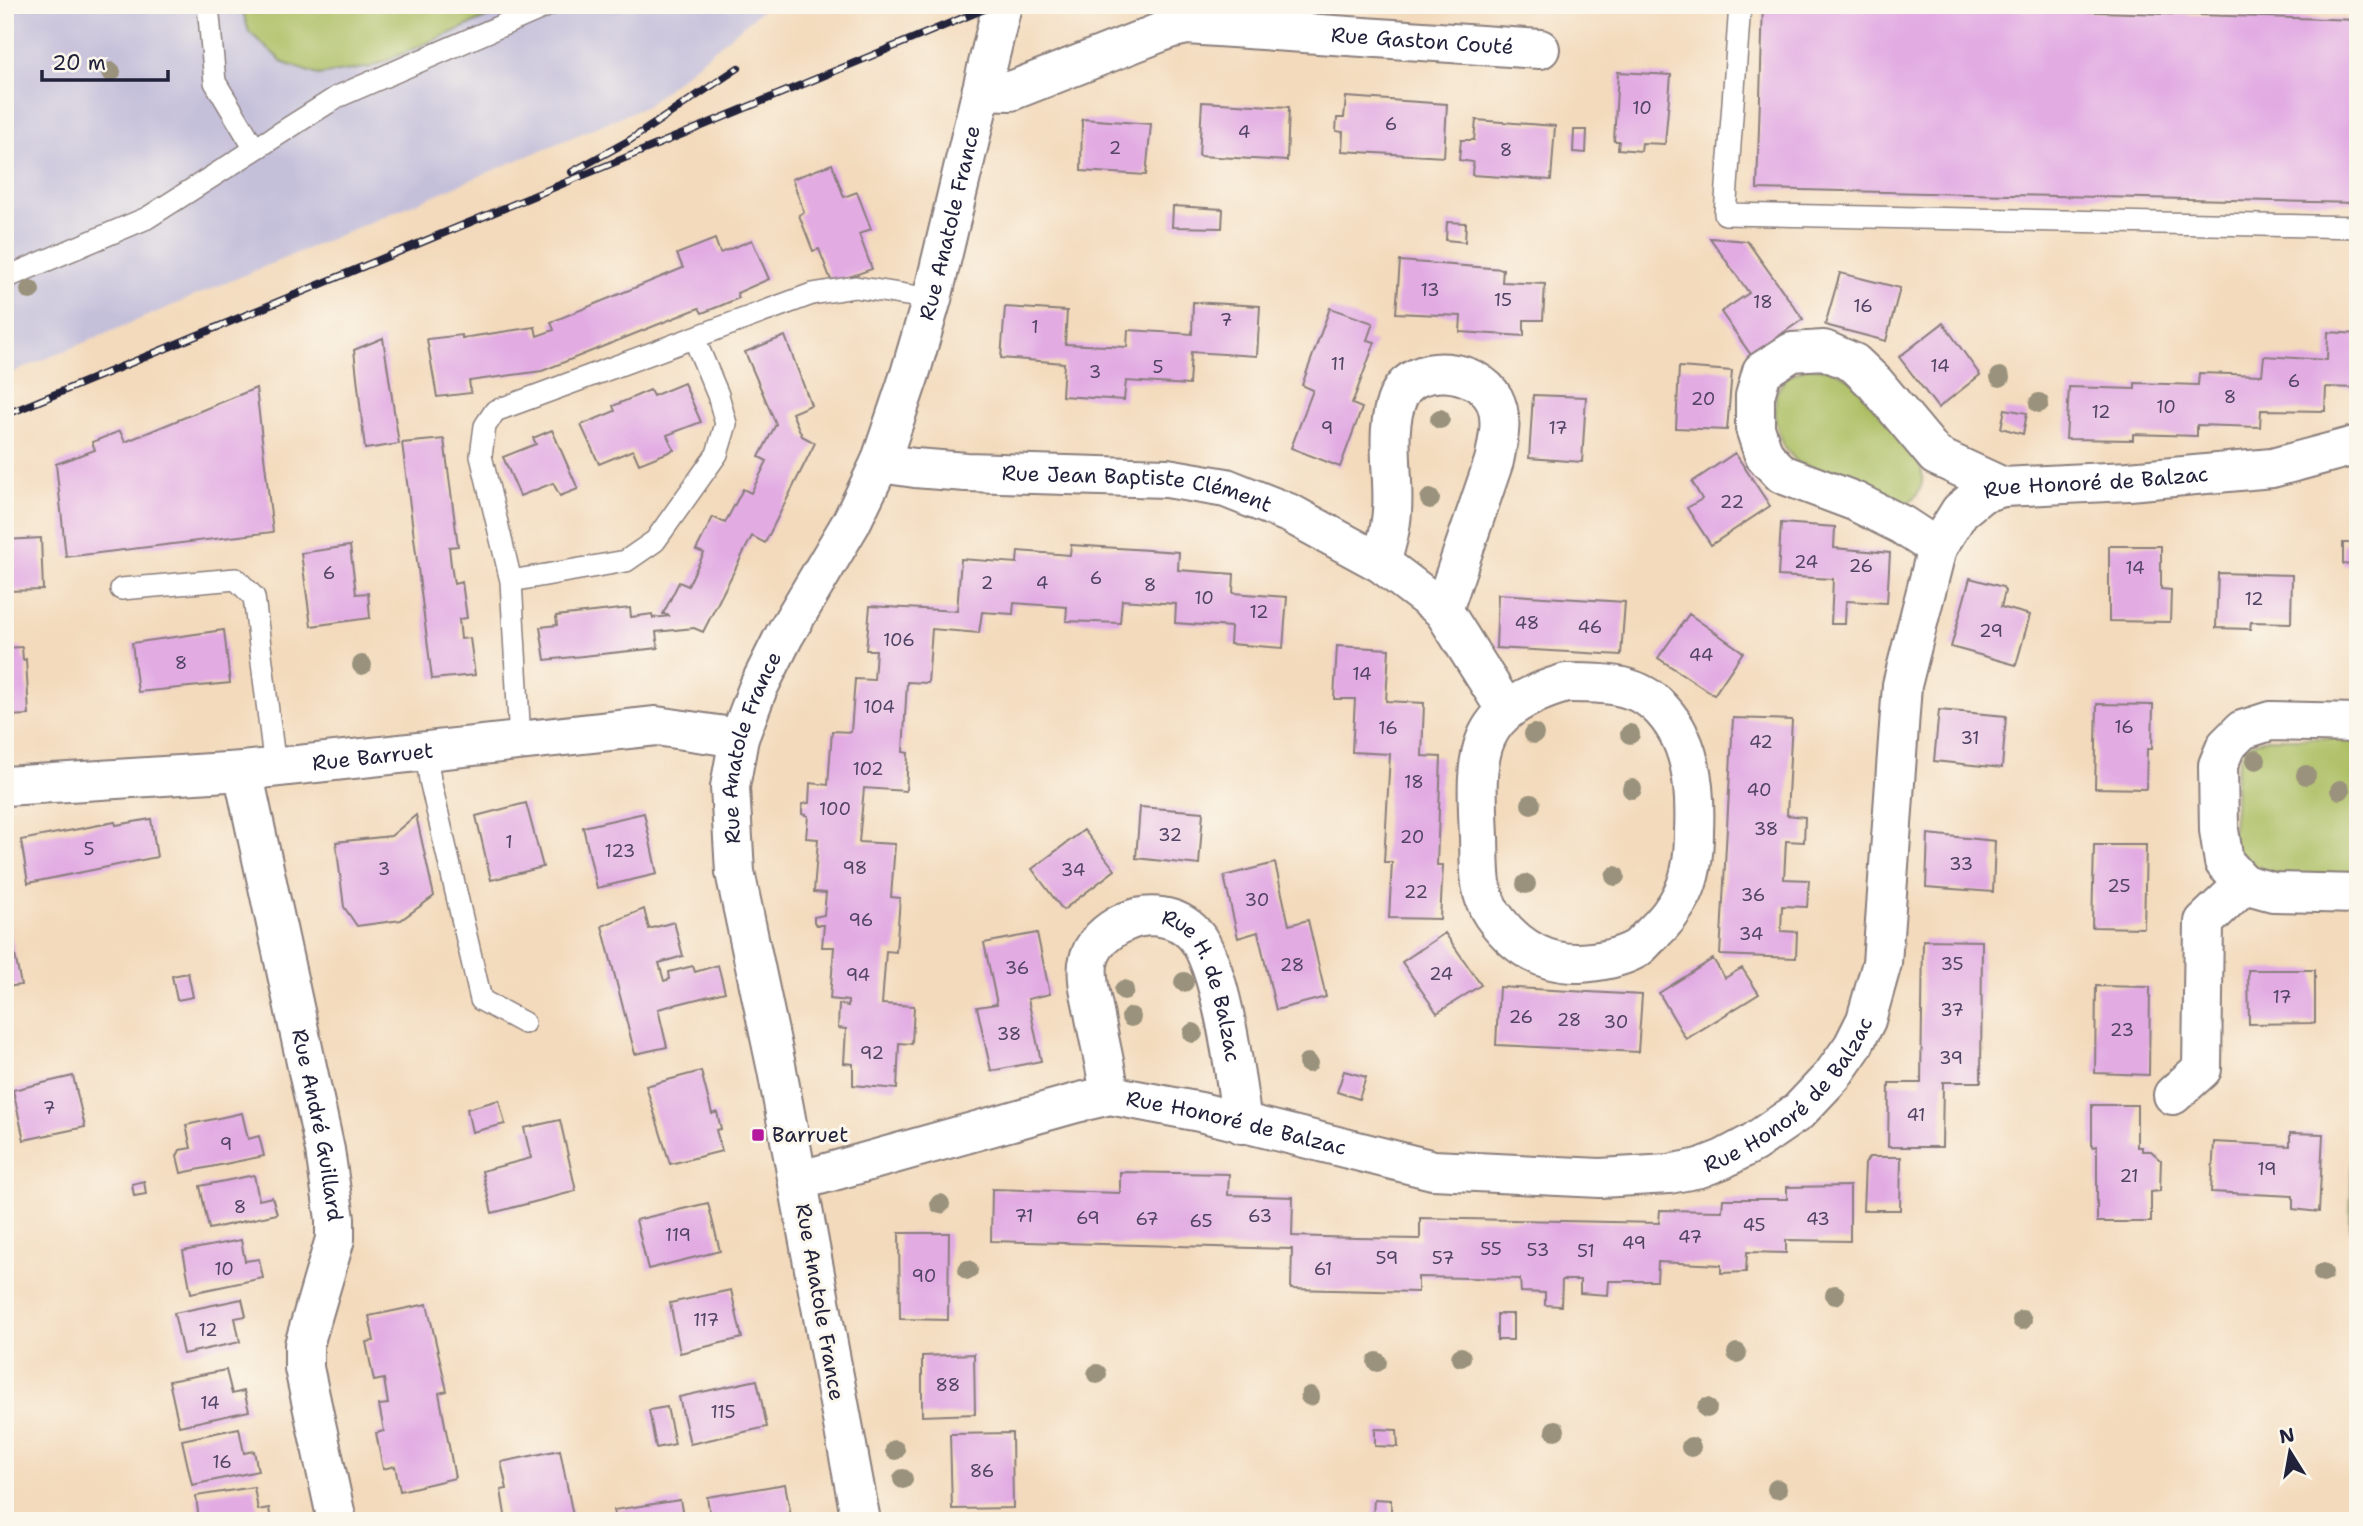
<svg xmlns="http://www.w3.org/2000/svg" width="2363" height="1526" font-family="'Shantell Sans',sans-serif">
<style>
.industrial{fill:#c5c0da}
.green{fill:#aabd61;stroke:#66704e;stroke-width:2}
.building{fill:#e2ace3}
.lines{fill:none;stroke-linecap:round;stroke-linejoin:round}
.service-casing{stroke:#8a7e7c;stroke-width:24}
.minor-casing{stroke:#8a7e7c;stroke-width:42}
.service{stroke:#fff;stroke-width:21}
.minor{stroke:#fff;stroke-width:38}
.rail-casing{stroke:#22223b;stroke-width:8}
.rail{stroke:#fbf7ec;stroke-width:5;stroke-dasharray:16;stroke-linecap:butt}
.tree{fill:#9a927c}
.poi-dot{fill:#b5179e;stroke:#fbf7ec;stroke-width:2.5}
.labels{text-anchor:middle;stroke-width:6;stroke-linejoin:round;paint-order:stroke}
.number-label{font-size:18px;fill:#524465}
.street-label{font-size:21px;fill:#22223b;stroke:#fbf7ec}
.poi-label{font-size:21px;fill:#22223b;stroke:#fbf7ec;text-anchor:start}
</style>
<rect width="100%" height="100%" fill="#fbf7ec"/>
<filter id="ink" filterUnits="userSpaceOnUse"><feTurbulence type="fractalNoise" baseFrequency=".0143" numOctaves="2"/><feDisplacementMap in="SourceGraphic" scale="14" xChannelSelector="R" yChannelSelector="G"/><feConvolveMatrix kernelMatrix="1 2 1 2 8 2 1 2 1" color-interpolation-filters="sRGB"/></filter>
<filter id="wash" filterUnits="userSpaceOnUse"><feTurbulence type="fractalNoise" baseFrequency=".00686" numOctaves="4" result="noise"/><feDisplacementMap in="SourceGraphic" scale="28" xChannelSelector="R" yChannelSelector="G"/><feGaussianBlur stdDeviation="1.57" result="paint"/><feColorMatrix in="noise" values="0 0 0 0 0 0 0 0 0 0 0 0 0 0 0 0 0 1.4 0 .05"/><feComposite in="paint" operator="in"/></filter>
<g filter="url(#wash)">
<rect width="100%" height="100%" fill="#f3dabc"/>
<path class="industrial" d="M5,5h763l-122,101 -641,270z"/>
<path class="green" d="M241,5h275l-145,62 -53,8 -34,-12 -35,-31z
M1808,367c14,1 25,2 37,9 13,7 23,25 33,36 23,25 69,63 28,93l-108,-42 -15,-17 -8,-26 1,-27 10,-16z
M2269,738h89v139c-33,-1 -114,8 -124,-33 -3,-10 0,-26 1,-38 1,-25 -2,-41 12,-62z
M2354,1078h4v152h-8z"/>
<g id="blocks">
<path class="building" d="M1763,5h108l487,15v183l-601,-14z
M1618,72l53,3 -6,69 -23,-1 -1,8 -23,-2 1,-8h-5z
M1346,97l101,7 -3,53 -102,-6 1,-19 -7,-1 1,-13h7z
M1202,102l87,5 -2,54 -88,-5z
M1082,119l69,5 -5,51 -65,-4z
M1476,120l79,6 -4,54 -79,-5 1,-13 -14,-2 2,-20h13z
M1574,130h13l-1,23 -13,-1z
M832,164l12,33 13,-5 14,37 -12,5 13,35 -40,14 -13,-34 -6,2 -14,-36 5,-3 -12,-33z
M1173,206l50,3 -1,19 -50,-1z
M1447,222l19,1 -1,19 -19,-2z
M1710,238l37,3 56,78 -52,36 -30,-43 28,-19z
M715,239l5,14 32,-13 17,39 -32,14 2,5 -19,8 -18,7 -3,-5 -157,63 -73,10 2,12 -34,4 -10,-58 35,-4v3l73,-11 2,9 17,-6 -3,-8 132,-54 -6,-14z
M1400,261l103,8 -1,13 43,2 -2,36h-19v16l-64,-4 1,-16 -65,-3z
M1840,273l60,15 -14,53 -61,-16z
M1193,302l67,4 -3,50 -66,-4 -2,33 -63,-4 -2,19 -62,-4 2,-33 -63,-5 4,-51 62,4 -2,33 62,3 1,-17 64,4z
M1330,308l43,15 -6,17 8,2 -23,62 10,4 -22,59 -49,-19 22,-58 -11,-5z
M1943,323l37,52 -42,33 -39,-51z
M2328,332l30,2v54l-32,-1 -1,24 -64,-1 -1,17 -63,-2v11l-64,-2v6l-67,-1 3,-52 66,2v-6l63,2 1,-12 63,2 2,-19 63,4z
M785,336l26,69 -19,8 10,23 13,7 -50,100 -13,-7 -49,96 -9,-4 -38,4 2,16 -113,12 -5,-33 17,-2 -1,-9 74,-8 1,9 21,-3 1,4 17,-2 -7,-2 16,-32 9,4 8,-17 8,-16 -8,-3 17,-33 12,6 18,-34 8,4 16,-32 -8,-4 17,-33 -31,-72z
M383,338l16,106 -34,5 -11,-99z
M1679,367l53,4 -5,59 -51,-2z
M684,383l17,39 -34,13 7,15 -35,14 -6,-14 -34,14 -18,-39 34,-14 -2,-5 37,-16 3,6z
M256,388l17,144 -207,25 -10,-93 39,-14 -3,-8 28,-11 5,11z
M1533,395l53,2 -4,65 -53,-4z
M2005,409l22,4 -4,21 -22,-6z
M552,430l26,59 -18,7 -7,-13 -33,13 -17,-39 33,-13 -3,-6z
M444,439l14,107 -9,1 2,18 3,19 8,-2 5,36 -8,1 2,20 9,-1 5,37 -43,4 -30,-236z
M1735,453l35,53 -59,39 -24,-37 15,-9 -10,-17z
M1781,523l54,4 -1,21 56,5 -3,50 -41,-2 -1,23h-14l2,-45 -55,-3z
M41,538l2,52 -38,1v-51z
M2343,543h9v22l-9,-1z
M1071,545l108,7 -1,18 56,4 -1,19 54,4 -4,51 -53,-4 1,-17 -56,-4 1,-19 -54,-4 -2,23 -54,-2 1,-14 -53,-4 -1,11 -31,-2 -3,21 -47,-4 -4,54 -21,-1 -4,70 5,1 -2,38 -42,-3 -5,54 36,2 -4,53 9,1 -4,54 -10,-1 -4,53 32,2 -2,38 -13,-1 -2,46 -44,-4v-21l-9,-1 2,-34 -8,-1 1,-24 9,2v-5l-18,-2 4,-52h-12l2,-22h-7l-3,-3v-5l10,-2 2,-22 -12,-1 4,-53 -12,-1 2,-22 -6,-2v-10l7,-1 1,-20 18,2 4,-54 19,1 4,-53 19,1 2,-30h-10l4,-44 87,5 4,-52 56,4 1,-12 52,4z
M350,546l6,48 12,-1 2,25 -59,8 -10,-73z
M2109,546h52v43l10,1 -1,32 -61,-1z
M2218,573l74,2 -1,48 -40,-1 -1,7 -34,-1z
M1970,578l33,9 2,4 -4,16 29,8 -14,50 -65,-18z
M1498,594l127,8 -4,53 -125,-7z
M1689,614l54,38 -29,43 -56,-37z
M224,630l6,53 -92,9 -6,-49z
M1337,646l52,3 -3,52 38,2 -2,53 19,1 -4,108h6l-3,54 -51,-1 3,-56h-8l6,-108 -38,-2 3,-53h-21z
M22,647l1,13 3,-1 3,56 -24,1v-68z
M2097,704l56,1 -1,44h-5l-1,40 -51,-1z
M1939,710l67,6 -4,52 -68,-7z
M1733,718l59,2 -5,95 18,2 -1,25 -18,-1 -2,38 25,1 -2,27 -25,-1 -1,25 16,1 -1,26 -76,-3z
M526,803l17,64 -52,13 -15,-64z
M1140,807l63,5 -4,53 -63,-7z
M644,813l13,61 -60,14 -14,-61z
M416,815l18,81 -33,24 -44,6 -13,-19 -8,-65 55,-6z
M151,819l6,38 -129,26 -7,-43 94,-18 1,3z
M1084,830l31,40 -52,40 -31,-41z
M1928,834l67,7 -2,51 -67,-5z
M2094,845h52l-2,83 -52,-1z
M1275,863l14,62 19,-5 18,77 -50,13 -18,-78 -20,6 -14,-62z
M644,909l5,20 25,-7 9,34 -24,7 5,18 6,-2 -1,-7 24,-6 2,6 23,-7 7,27 -67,17 9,38 -32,7 -33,-128z
M9,925l12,60 -16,2v-61z
M1037,933l13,61 -22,5 13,62 -50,10 -14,-64 20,-3 -13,-61z
M1445,933l36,52 -44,28 -35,-51z
M1923,940l59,1 -1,141h-38l-1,65h-54l1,-64h32z
M1713,959l12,19 17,-10 17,26 -73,45 -27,-46z
M2248,970h67v53l-66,1z
M188,973l5,24 -16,3 -5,-24z
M2096,986l54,1 -1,88 -54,-2z
M1499,987l143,8 -4,57 -142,-7z
M701,1071l11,43 5,-2 4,17 -5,1 6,21 -52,13 -24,-78z
M1344,1071l22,6 -7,22 -22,-7z
M73,1076l12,51 -61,13 -11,-50z
M499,1100l6,24 -33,8 -5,-23z
M2092,1105h45v42h5v4h9l10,9 -1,31 -9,1v30h-54v-76l-5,1z
M242,1113l6,26 11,-3 5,20 -83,17 -4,-17 3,-6 11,-2 -5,-23z
M560,1120l16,71 -84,22 -10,-42 49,-13 -7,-30z
M2290,1133l33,1 -4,78 -26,-3v-13l-82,-4 3,-50 76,4z
M1869,1157h32l-1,53h-37l2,-46z
M1120,1172l109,2 -1,21 65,2 -1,39 64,2 64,1v-21l239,5 1,-13 62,1 1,-12h64v-12l63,-1v55l-64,-1v13l-39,-1 -1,20 -25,1v-8l-63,-3 -1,19h-48l-1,14 -28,-2v-13h-18l-1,26 -16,-1v-12l-24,-1 -1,-13 -102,-2v15l-127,-3 1,-40 -301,-8 1,-52 128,4z
M254,1175l5,25 13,-3 5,17 -68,15 -9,-43z
M144,1181l2,13 -12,2 -2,-12z
M708,1203l12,48 -72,18 -12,-49z
M899,1233h50l-1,87 -48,-1z
M241,1240l4,21 14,-2 4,19 -72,15 -8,-42z
M731,1290l11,48 -62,15 -10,-50z
M242,1299l4,17 -11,2 5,24 -57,12 -9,-41z
M427,1304l20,87 -8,2 16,85 -55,13 -5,-25 -12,3 -7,-36 8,-2 -5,-26 9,-1 -4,-25 -10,2 -8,-39 8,-1 -5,-25z
M1497,1314h16v26h-16z
M974,1354l1,60 -53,2v-60z
M226,1370l6,24 12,-3 5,20 -70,15 -10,-45z
M757,1380l10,47 -77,17 -11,-47z
M667,1407l8,37 -19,4 -7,-38z
M239,1428l5,25 10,-2 4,20 -66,14 -10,-45z
M1375,1429l22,1 1,17 -23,-1z
M1012,1433l1,75 -61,1 -2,-75z
M560,1450l14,71h-68l-5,-31 6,-1 -6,-27z
M785,1484l7,37h-81l-4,-24z
M254,1487l4,23 11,-2 2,13h-72l-3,-25z
M1374,1499l17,1v17h-18z
M680,1500l4,21h-68l-2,-11z"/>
</g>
</g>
<g filter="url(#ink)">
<use href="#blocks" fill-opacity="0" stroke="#8a7e7c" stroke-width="2"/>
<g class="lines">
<defs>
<path id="service" d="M208,5l7,77 40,67
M1740,5l-15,209 633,13
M5,278l142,-60 190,-121 212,-92
M511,581l115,-20 29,-20 62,-87 9,-30 -8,-29 -24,-57
M121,589l115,-10 18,18 21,171
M520,741l-9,-160 -30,-125 4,-30 10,-15 317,-117 43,-7 77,12
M426,751l4,29 51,220 43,23"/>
<g id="minor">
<path id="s1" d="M982,90l29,1 158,-62 18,-4 353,24"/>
<path id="s2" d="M880,463l35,5 51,4 201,6 59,10 65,26 90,49 62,47 63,100"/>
<path d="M1937,548l-35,-23 -48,-24 -72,-27 -18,-19 -9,-27v-32l7,-25 30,-19 32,-2 30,13 21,20 61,73 67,31"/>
<path d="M1381,563c5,-17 10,-34 11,-52 3,-35 -9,-83 7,-116 17,-34 78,-27 95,4 10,19 4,42 0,62l-51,149"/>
<path d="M1566,683c30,0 66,-1 90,21 36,33 40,83 38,128 0,20 -2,42 -11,61 -8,16 -19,30 -32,42 -5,4 -10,11 -15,14 -16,9 -39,13 -57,14 -38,1 -66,-19 -87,-49 -15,-22 -12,-52 -13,-77 -4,-86 -6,-127 87,-154z"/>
<path d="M2358,723l-88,-2 -28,9 -16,16 -8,19 1,65 5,32 20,22 29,8 85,2"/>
<path id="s3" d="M243,771l82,379 10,69v20l-31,106v23l33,153"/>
<path id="s4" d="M5,786l238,-15 413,-45 83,12"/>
<path id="s5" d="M1110,1095c-4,-28 -11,-55 -16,-83 -3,-16 -8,-32 -6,-48 3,-20 20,-34 37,-42 23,-10 52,-7 69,12 28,31 42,146 48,190"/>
<path d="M2173,1095l29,-26 2,-147 40,-38"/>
<path id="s6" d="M798,1181l278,-78 34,-8 90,17 233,58 167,8 69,-4 31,-6 23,-9 30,-16 45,-31 34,-36 21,-30 13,-26 16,-57 20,-278 35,-137 23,-37 22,-18 21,-6 126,-6 143,-13 86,-23"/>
<path id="s7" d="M861,1521l-84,-451 -42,-198 -5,-85 9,-49 19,-50 26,-52 67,-113 29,-60 30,-89 22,-75 70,-294"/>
</g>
</defs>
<use href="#service" class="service-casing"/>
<use href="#minor" class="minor-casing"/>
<use href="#service" class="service"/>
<use href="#minor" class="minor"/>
<defs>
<path id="rail" d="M572,172l58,-32 108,-72
M5,415l989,-410"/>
</defs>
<use href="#rail" class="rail-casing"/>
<use href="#rail" class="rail"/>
</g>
<g class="tree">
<circle cx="111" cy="72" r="10"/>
<circle cx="30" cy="290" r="10"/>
<circle cx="2000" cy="377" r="10"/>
<circle cx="2039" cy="403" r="10"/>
<circle cx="1440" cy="419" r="10"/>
<circle cx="1430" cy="499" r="10"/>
<circle cx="362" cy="665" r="10"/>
<circle cx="1534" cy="734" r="10"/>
<circle cx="1630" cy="734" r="10"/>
<circle cx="2256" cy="760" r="10"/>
<circle cx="2306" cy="775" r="10"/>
<circle cx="1632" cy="789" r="10"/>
<circle cx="2340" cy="790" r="10"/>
<circle cx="1531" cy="804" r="10"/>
<circle cx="1615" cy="876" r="10"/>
<circle cx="1526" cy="884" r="10"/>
<circle cx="1184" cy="982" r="10"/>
<circle cx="1124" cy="990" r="10"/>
<circle cx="1131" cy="1017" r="10"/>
<circle cx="1193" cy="1033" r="10"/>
<circle cx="1308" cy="1063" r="10"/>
<circle cx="940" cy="1204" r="10"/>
<circle cx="968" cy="1270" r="10"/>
<circle cx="2323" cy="1273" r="10"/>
<circle cx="1835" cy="1295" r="10"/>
<circle cx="2022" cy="1320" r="10"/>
<circle cx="1737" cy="1353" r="10"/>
<circle cx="1461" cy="1357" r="10"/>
<circle cx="1377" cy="1362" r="10"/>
<circle cx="1097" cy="1374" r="10"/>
<circle cx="1310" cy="1396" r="10"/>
<circle cx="1707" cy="1408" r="10"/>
<circle cx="1555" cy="1430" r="10"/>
<circle cx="1691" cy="1447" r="10"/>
<circle cx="895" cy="1450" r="10"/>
<circle cx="903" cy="1479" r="10"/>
<circle cx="1777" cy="1489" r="10"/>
</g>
</g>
<rect class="poi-dot" x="751" y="1128" width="14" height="14" rx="3.5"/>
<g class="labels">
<g class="number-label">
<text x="1642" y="114">10</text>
<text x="1391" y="130">6</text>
<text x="1244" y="138">4</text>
<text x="1115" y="154">2</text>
<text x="1506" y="156">8</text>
<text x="1430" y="296">13</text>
<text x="1503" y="306">15</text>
<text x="1763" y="308">18</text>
<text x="1863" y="312">16</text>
<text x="1226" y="326">7</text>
<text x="1035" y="333">1</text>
<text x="1338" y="370">11</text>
<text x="1940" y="372">14</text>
<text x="1158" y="373">5</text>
<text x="1095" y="378">3</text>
<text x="2294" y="387">6</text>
<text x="2230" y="403">8</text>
<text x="1703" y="405">20</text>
<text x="2166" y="413">10</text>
<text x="2101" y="418">12</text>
<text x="1327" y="434">9</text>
<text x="1558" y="434">17</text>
<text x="1732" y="508">22</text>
<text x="1806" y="568">24</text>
<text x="1861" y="572">26</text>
<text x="2135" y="574">14</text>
<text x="329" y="579">6</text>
<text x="1096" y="584">6</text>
<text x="987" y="589">2</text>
<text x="1042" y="589">4</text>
<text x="1150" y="591">8</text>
<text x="1204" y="604">10</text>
<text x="2254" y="605">12</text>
<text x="1259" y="618">12</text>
<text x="1527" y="629">48</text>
<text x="1590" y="633">46</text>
<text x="1991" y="637">29</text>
<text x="899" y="646">106</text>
<text x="1701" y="661">44</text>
<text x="181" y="669">8</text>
<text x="1362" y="680">14</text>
<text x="879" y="713">104</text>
<text x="2124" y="733">16</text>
<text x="1388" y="734">16</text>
<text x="1970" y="744">31</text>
<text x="1761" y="748">42</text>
<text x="868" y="775">102</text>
<text x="1414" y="788">18</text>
<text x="1759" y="796">40</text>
<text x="835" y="815">100</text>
<text x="1766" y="835">38</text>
<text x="1170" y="841">32</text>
<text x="1412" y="843">20</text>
<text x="509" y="848">1</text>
<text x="89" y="855">5</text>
<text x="620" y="857">123</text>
<text x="1961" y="870">33</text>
<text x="855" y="874">98</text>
<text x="384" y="875">3</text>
<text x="1073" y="876">34</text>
<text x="2119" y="892">25</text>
<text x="1416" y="898">22</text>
<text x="1753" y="901">36</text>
<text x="1257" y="906">30</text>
<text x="861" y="926">96</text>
<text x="1751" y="940">34</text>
<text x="1952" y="970">35</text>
<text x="1292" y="971">28</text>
<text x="1017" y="974">36</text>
<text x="1441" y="980">24</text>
<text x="858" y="981">94</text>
<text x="2282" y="1003">17</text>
<text x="1952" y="1016">37</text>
<text x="1521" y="1023">26</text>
<text x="1569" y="1026">28</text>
<text x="1616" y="1028">30</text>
<text x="2122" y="1036">23</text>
<text x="1009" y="1040">38</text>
<text x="872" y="1059">92</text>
<text x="1951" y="1064">39</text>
<text x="49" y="1114">7</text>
<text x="1916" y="1121">41</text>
<text x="226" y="1150">9</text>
<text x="2267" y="1175">19</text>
<text x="2129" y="1182">21</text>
<text x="240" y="1213">8</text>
<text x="1024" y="1222">71</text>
<text x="1260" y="1222">63</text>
<text x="1088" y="1224">69</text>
<text x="1147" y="1225">67</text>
<text x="1818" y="1225">43</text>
<text x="1201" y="1227">65</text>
<text x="1754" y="1231">45</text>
<text x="678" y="1241">119</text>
<text x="1690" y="1243">47</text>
<text x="1634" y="1249">49</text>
<text x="1491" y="1255">55</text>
<text x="1538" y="1256">53</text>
<text x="1586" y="1257">51</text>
<text x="1387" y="1264">59</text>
<text x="1443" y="1264">57</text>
<text x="224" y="1275">10</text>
<text x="1323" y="1275">61</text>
<text x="924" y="1282">90</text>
<text x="706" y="1326">117</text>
<text x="208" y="1336">12</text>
<text x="948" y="1391">88</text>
<text x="210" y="1409">14</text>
<text x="723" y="1418">115</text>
<text x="222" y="1468">16</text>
<text x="982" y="1477">86</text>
</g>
<g class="street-label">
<text dy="7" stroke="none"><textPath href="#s1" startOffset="453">Rue Gaston Couté</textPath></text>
<text dy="7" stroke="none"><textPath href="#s7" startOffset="1356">Rue Anatole France</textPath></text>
<text dy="7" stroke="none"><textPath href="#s6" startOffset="1818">Rue Honoré de Balzac</textPath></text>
<text dy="7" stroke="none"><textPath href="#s2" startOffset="259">Rue Jean Baptiste Clément</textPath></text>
<text dy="7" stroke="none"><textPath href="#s7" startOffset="789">Rue Anatole France</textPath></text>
<text dy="7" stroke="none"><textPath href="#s4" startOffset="369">Rue Barruet</textPath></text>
<text dy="7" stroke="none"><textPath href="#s5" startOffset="315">Rue H. de Balzac</textPath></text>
<text dy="7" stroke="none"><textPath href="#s6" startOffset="1041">Rue Honoré de Balzac</textPath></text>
<text dy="7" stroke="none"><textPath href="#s6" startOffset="453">Rue Honoré de Balzac</textPath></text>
<text dy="7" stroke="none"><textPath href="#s3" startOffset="362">Rue André Guillard</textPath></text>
<text transform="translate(820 1302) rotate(80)" y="7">Rue Anatole France</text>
</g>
<g class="poi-label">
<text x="772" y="1142">Barruet</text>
</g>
</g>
<rect width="2363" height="1526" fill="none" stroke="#fbf7ec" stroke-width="28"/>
<g transform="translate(2290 1452) rotate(349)" stroke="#fbf7ec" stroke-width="5" paint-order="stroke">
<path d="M0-5L12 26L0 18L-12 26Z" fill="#22223b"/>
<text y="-10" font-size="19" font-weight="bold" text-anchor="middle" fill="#22223b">N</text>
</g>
<path d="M42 70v10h126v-10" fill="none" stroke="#22223b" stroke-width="3.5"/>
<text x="52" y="70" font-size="21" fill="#22223b" stroke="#fbf7ec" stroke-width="5" paint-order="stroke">20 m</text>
</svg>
